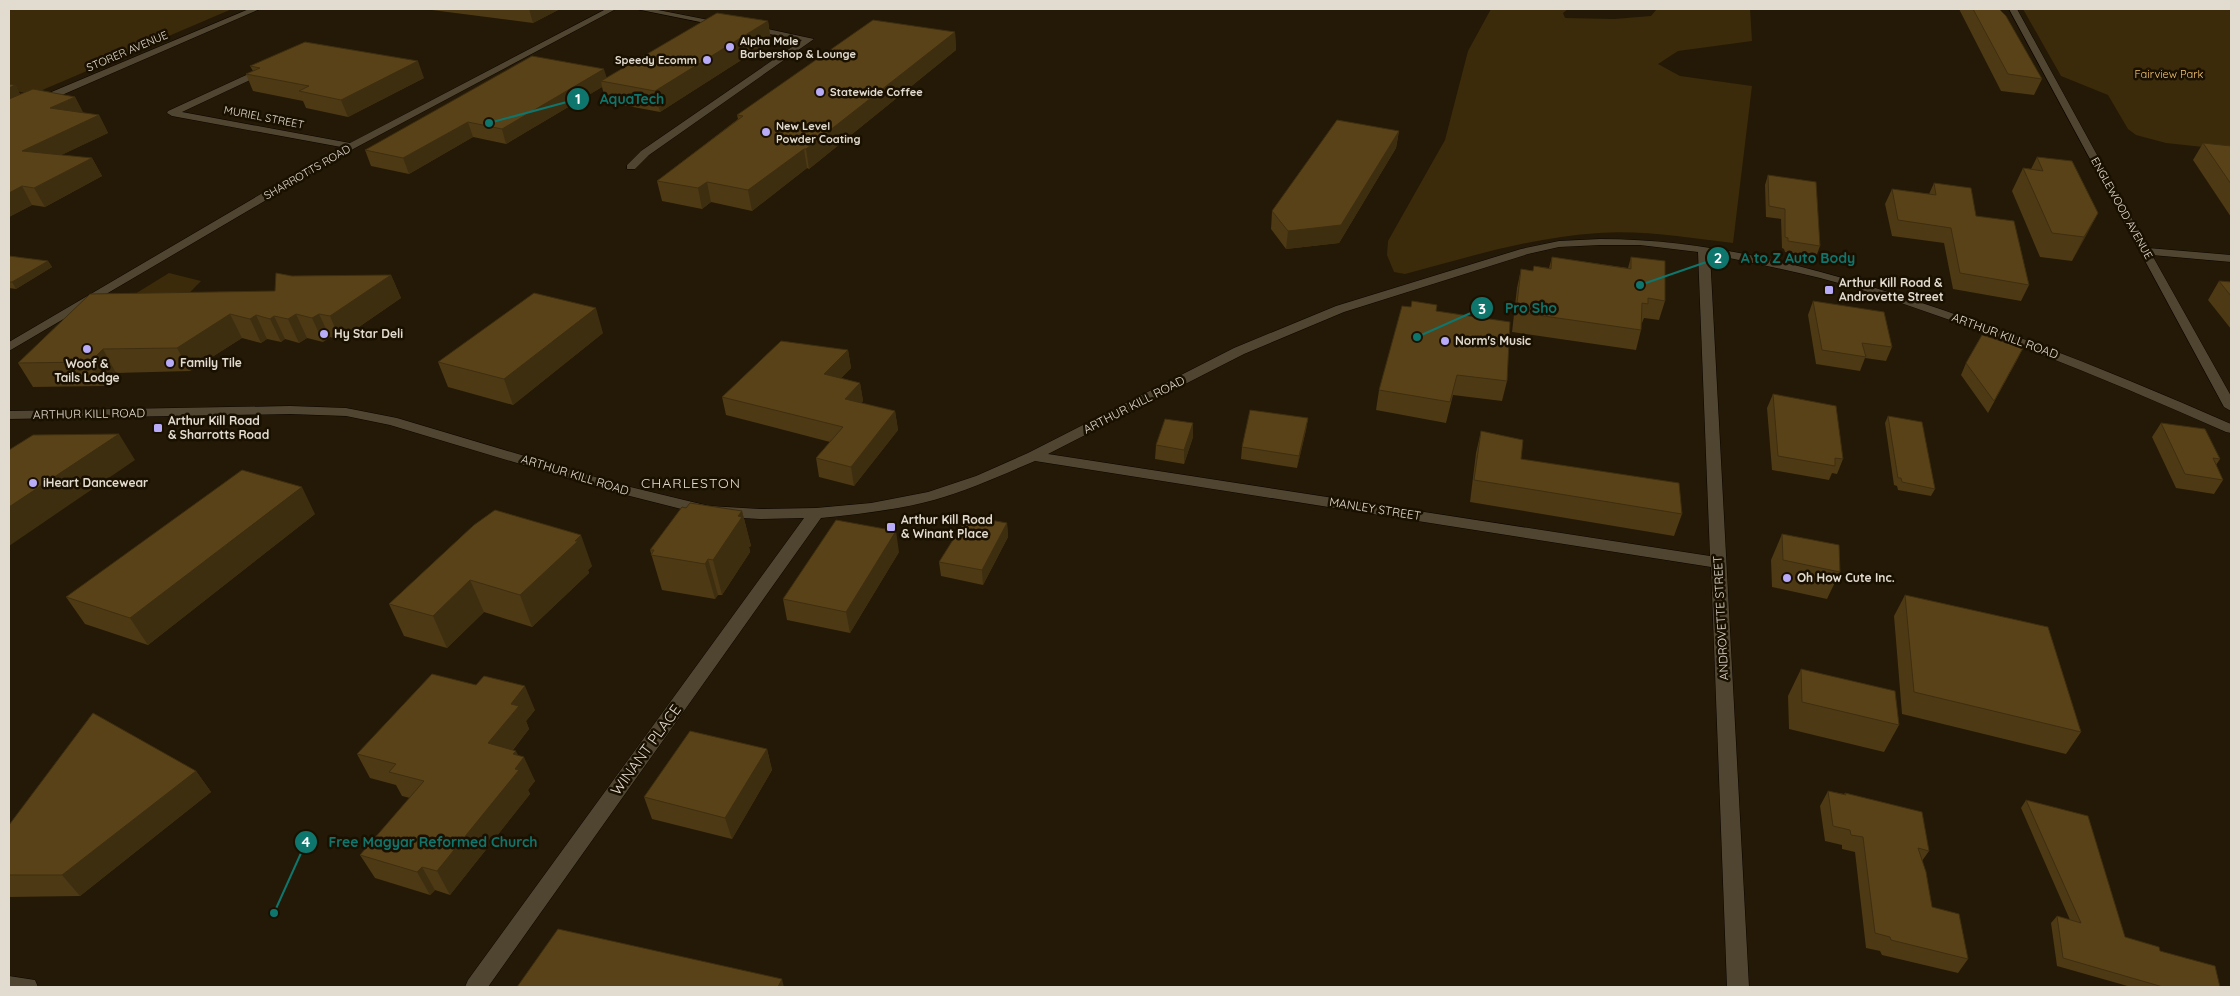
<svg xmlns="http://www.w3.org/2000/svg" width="2240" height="996" font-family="Quicksand,sans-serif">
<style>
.green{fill:#3b2b0a}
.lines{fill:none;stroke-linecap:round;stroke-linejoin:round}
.minor-casing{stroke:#0c0400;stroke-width:1}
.minor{fill:#504530;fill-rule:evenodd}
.wall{fill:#4d3914}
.shaded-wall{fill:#3e2e10}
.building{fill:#594217;stroke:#3e2e10}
.poi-dot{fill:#b8abf7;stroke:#1a1000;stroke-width:2}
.labels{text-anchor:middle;stroke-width:5;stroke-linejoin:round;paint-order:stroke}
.far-poi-label{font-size:11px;font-weight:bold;fill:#e2dbcf;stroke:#1a1000;text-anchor:start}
.far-street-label{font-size:11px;fill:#e2dbcf;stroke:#1a1000}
.far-park-label{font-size:11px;fill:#f5c774;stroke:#1a1000}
.poi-label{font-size:12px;font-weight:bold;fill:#e2dbcf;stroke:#1a1000;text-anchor:start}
.street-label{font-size:12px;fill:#e2dbcf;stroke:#1a1000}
.neighbourhood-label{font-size:14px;letter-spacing:1px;fill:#e2dbcf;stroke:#1a1000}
.near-street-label{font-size:15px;fill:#e2dbcf;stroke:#1a1000}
.leader{fill:none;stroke:#0f766e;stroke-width:2}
.callout-dot{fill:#0f766e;stroke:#1a1000;stroke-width:2}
.mark-label{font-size:15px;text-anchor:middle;font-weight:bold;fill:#fff}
.callout-label{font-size:14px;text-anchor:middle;font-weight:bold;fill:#0f766e;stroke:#1a1000;stroke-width:5;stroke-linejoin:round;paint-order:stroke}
</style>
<rect width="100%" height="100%" fill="#231906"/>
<path class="green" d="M9,9h223l-199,85 -24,-4z
M1491,9h77l-5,4 2,5 49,1 37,-3 5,-6 -3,-1h97l2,32 -74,10 -20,13 22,12 72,10 -19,157c-44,-5 -89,-13 -134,-10 -66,4 -131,24 -194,41l-11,-2 -7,-17 1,-14 57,-101 23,-89z
M2023,9h208v141l-65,-7 -30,-8 -8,-6 -20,-34 -47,-19z
M169,273l32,8 -34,35 -71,2z"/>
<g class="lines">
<defs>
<path id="minor" d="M249,9h11l-251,109v-7l21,-10z
M606,9h10l-261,139 -346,203v-9l332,-195 -169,-31 -5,-3 1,-2 98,-45 5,3 -2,2 -87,41 168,31z
M636,9h17l76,15 -4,3z
M2009,9h8l131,239 83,7v7l-79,-7 79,141v15l-7,-4z
M750,25l64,14 -165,116 -14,14h-8v-4l14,-14 161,-111 -55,-10v-4z
M1600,239c118,0 232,33 343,71 98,34 193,72 288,114v9l-5,-1c-119,-53 -240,-102 -364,-142 -50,-16 -101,-25 -152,-36l39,733h-22l-16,-420 -676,-106c-33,14 -66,29 -101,39 -37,10 -75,14 -113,18l-333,469h-23l3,-7 336,-462 -44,1 -51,-3 -95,-24 -224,-67 -44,-9 -56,-2 -281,5v-8l281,-5 56,2 51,10 225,67 87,21 51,3 56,-1 55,-5 57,-11 48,-16 52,-23 206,-105 102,-42 185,-57 38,-8zM1600,245h40l58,7 12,304 -662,-102 196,-100 100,-42 184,-58 31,-7z
M9,976l26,4 3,7h-29z"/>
</defs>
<use href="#minor" class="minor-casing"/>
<use href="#minor" class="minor"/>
</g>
<path class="wall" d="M424,9h136l-27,14z
M1959,9h40l43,70 -8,16 -33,-4z
M768,21l3,20 -111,71 -54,-10 -4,-15 -96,57 -33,-7 -64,37 -38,-8 -6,-16 242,-72z
M955,32l1,18 -147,119 -2,-1 -55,43 -41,-9 -9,7 -40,-8 -5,-20 81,-62 -1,-4z
M250,66l174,12 -76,39 -42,-9 -3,-7 -50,-10 -7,-17 7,-3z
M15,85l5,9 55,3 8,16 16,2 9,18 -47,22 31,3 10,18 -57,31 -13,-2 -23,12z
M1399,131l-3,17 -57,95 -53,6 -15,-20 1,-18z
M2203,143l28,3v71l-38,-57z
M2037,157l61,56 -26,48 -32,-4 -28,-66 11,-23 8,1z
M1768,175l52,71 -4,11 -31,-5 -1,-3 -2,-1 -1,-29 -15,-2 -1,-32z
M1934,183l42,33 53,69 -8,16 -68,-12 -9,-46 -52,-7 -7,-32 7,-15 37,5z
M9,256l39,5 4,6 -36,22 -7,-1z
M1552,257l76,11 3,-11 34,44 -6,19 -15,-2 -2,5h-1v7l-5,20 -124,-18 5,-44 4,-19 12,2 1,-5 15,2z
M391,275l10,23 -61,42 -10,-3 -7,5 -16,-4 -8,5 -14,-4 -4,3 -14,-3 -6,4 -19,-5 -52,33 -74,2 -12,13 -71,1 -15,-24 257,-72 17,-15z
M2219,281l12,1v47l-23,-29z
M1813,301l79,46 -6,14 -21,-3 -5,13 -44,-7 -8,-49z
M1436,311l71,70 -5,20 -49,-6 -7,28 -70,-13 3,-20z
M603,333l-90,72 -65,-18 -10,-25z
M2023,348l-6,12 -29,53 -27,-38 5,-12z
M848,350l3,18 -10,10 19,5 3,18 -2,2 34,8 3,19 -44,56 -35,-9 -3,-19 14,-16 -104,-27 -4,-18z
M1773,394l70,65 -6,15 -5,-1 -3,7 -57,-10 -5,-62z
M1888,416l47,73 -4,7 -33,-6 -1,-4 -3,-1 -9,-62z
M1308,418l-2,12 -9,38 -56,-9 1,-12z
M2161,423l59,36 -4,6 7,15 -9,14 -38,-6 -24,-51z
M1481,431l40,28 161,55 -8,22 -204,-34 6,-49z
M1193,437l-9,27 -29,-5 1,-14z
M686,508l56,3 9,35 -2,1 1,5 -28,43h-4l-3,4 -53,-9 -12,-40z
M315,514l-167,131 -63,-21 -19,-27z
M1007,523l1,14 -25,48 -42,-9 -2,-14z
M474,525l118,41 -4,4 1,3 -57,54 -48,-15 -37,36 -43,-12 -15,-32z
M1782,534l58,38 -13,27 -55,-12 -1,-27z
M899,552l-49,81 -63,-13 -4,-21z
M1905,595l176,137 -15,22 -164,-40 -8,-98z
M1801,669l98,56 -15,27 -95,-23 -1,-33z
M535,710l-9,11 3,8 -16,21 6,6 16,25 -7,9 2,4 -80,101 -15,-5 -5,5 -55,-17 -15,-23 50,-57 -8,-2 -6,-11 -26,-7 -13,-24z
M767,749l5,21 -40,69 -80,-20 -8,-22z
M196,771l15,21 -131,104 -71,1v-72z
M1828,791l16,3 1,-1 84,58 -7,10 10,46 36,52 -10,14 -76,-18 -2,-4 -14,-3 -11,-96 -13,-3v-4l-17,-4 -5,-35z
M2026,800l99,137 35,14 60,36h-89l-74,-21 -6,-43 6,-7 13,4 -49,-112z"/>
<path class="shaded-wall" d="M529,9h31l-27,14z
M768,21l3,20 -111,71 -5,-21z
M955,32l1,18 -147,119 -3,-20z
M418,61l6,17 -76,39 -7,-17z
M604,69l4,13 -7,-1 1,6 -96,57 -4,-15z
M15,85l9,17 -15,7v-21z
M75,97l9,17 -34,-6z
M99,115l9,18 -76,36 -10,-18z
M468,122l5,15 -64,37 -6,-16z
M1399,131l-3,17 -57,95 -53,6 2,-18z
M804,149l3,19 -55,43 -4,-21z
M92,158l10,18 -57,31 -11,-19z
M707,182l4,20 -9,7 -4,-21z
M22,186l10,19 -23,12v-24z
M2098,213l-12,23 -14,25 12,-24z
M48,261l4,6 -36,22 -4,-7z
M391,275l10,23 -61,42 -10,-24z
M596,308l7,25 -90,72 -9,-26z
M230,314l12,24 -52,33 -13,-23z
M296,314l11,24 -8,5 -11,-24z
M319,314l11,23 -7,5 -11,-24z
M256,315l11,24 -6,4 -11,-24z
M274,316l11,23 -4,3 -11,-23z
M103,349l13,24 -12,13 -14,-24z
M848,350l3,18 -24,25 -3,-19z
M860,383l3,18 -15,17 -3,-19z
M895,411l3,19 -44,56 -3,-19z
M1308,418l-2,12 -9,38 2,-12z
M1193,423v14l-9,27v-14z
M119,434l16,26 -126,86v-39z
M302,487l13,27 -167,131 -18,-27z
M742,511l9,35 -2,1 1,5 -28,43 -9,-35 25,-44z
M1007,523l1,14 -25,48 -1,-15z
M896,531l3,21 -49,81 -4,-21z
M581,535l11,31 -4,4 1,3 -57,54 -12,-32z
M708,559l10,36 -3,4 -10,-35z
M470,580l14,32 -37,36 -14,-32z
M525,686l10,24 -9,11 3,8 -30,38 -11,-24 23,-39z
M767,749l5,21 -40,69 -7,-21z
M516,751l5,10 3,-4 11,24 -7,9 2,4 -80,101 -13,-24 78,-102 -2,-15z
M196,771l15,21 -131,104 -18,-21z
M422,867l13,23 -5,5 -13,-23z
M782,979l2,8h-6z"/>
<path class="building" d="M1973,9h26l7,7 36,63 -34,-5z
M717,13l51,8 -113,70 -54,-10z
M873,20l82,12 -149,117h-2l-56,41 -41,-8 -9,6 -41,-7 86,-65 -6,-1z
M305,42l113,19 -77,39 -42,-9 10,-5 -63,-12 14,-6 -10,-2z
M532,56l72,13 -102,60 -34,-7 -65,36 -38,-8z
M9,84l6,1 -6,3z
M33,89l42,8 -25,11 49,7 -77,36 70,7 -58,30 -12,-2 -13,7v-94z
M1337,120l62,11 -58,94 -53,6 -16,-20z
M2203,143l28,3v38z
M2037,157l35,4 26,52 -14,24 -32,-4 -29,-65 20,3z
M1768,175l48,7 4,64 -32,-5v-3l-3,-1v-28l-16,-3z
M1934,183l37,5 5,28 38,5 15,64 -69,-12 -9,-45 -53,-8 -6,-31 44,6z
M9,256l39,5 -36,21h-3z
M1552,257l79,12v-12l34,4v40l-17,-3v6l-6,-1 -1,27 -125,-18 5,-43 12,2 1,-5 17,3z
M276,273l16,3 99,-1 -61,41 -11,-2 -7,4 -16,-4 -8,5 -14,-3 -4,3 -14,-4 -6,4 -20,-5 -53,34 -74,1 -13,13 -72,1 72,-69 185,-3z
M2219,281l12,1v14z
M534,293l62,15 -92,71 -66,-17z
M1412,301l25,4 -1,6 74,11 -3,59 -50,-6 -7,27 -71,-12 23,-84 9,1z
M1813,301l71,11 8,35 -30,-4 4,14 -44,-7z
M1982,335l41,13 -29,53 -28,-38z
M781,341l67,9 -24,24 36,9 -15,16 50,12 -44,56 -35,-9 27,-31 -121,-30z
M1773,394l63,12 7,53 -8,-1v8l-57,-10z
M1250,410l58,8 -9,38 -57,-9z
M1888,416l34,6 13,67 -33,-7 -1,-4h-3z
M1165,419l28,4 -9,27 -28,-5z
M2161,423l44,6 15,30 -7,-1 10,22 -38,-6z
M1481,431l42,9 -2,19 158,24 3,31 -208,-34z
M119,434l-110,73v-57l24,-15z
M242,470l60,17 -172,131 -64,-21z
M690,503l52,8 -4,5 4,1 -29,43 -5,-1 -3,5 -54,-9 3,-5h-4l32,-43 4,1z
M495,510l86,25 -6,6h3l-58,54 -50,-15 -37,36 -44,-12 85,-79z
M968,516l39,7 -25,47 -43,-8z
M836,520l60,11 -50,81 -63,-13z
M1782,534l57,11 1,27 -57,-12z
M1905,595l143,32 33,105 -167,-40z
M1801,669l94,22 4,34 -97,-23z
M432,674l44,11 8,-9 41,10 -14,18 8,2 -31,37 28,8 -3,3 11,3 -9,12 4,1 -82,101 -15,-4 -5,5 -57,-17 64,-74 -35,-9 7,-8 -39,-10z
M93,713l103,58 -134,104h-53v-50z
M690,731l77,18 -42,69 -81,-21z
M1828,791l18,4 -1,-2 77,19 7,39 -11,-3 8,24 6,35 27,7 9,45 -77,-19 -1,-3 -15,-4 -12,-96 -12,-2 -1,-5 -17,-4z
M2026,800l62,16 37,121 34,10 1,4 55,15 5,21h-57l-100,-29 -6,-42 24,7z
M558,929l224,50 -4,8h-261z"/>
<g class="poi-dot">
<circle cx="730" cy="47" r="5"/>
<circle cx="707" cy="60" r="5"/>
<circle cx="820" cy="92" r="5"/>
<circle cx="766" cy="132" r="5"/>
<rect x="1824" y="285" width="10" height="10" rx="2.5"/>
<circle cx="324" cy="334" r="5"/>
<circle cx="1445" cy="341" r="5"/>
<circle cx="87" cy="349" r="5"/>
<circle cx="170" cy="363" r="5"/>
<rect x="153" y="423" width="10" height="10" rx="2.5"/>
<circle cx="33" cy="483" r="5"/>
<rect x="886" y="522" width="10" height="10" rx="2.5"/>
<circle cx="1787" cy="578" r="5"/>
</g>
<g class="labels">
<g class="far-poi-label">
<text x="740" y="45">Alpha Male<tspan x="740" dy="13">Barbershop &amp; Lounge</tspan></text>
<text x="697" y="64" text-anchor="end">Speedy Ecomm</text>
<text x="830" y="96">Statewide Coffee</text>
<text x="776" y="130">New Level<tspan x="776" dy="13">Powder Coating</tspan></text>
</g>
<g class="far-street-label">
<text transform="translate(127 51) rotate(-23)" y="4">STORER AVENUE</text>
<text transform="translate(264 117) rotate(11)" y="4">MURIEL STREET</text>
<text transform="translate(307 172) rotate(-30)" y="4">SHARROTTS ROAD</text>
<text transform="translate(2122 208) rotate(61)" y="4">ENGLEWOOD AVENUE</text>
</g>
<g class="far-park-label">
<text x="2169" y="78">Fairview Park</text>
</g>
<g class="poi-label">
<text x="1839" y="287">Arthur Kill Road &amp;<tspan x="1839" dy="14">Androvette Street</tspan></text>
<text x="334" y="338">Hy Star Deli</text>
<text x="1455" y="345">Norm's Music</text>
<text x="180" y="367">Family Tile</text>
<text x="87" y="368" text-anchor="middle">Woof &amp;<tspan x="87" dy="14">Tails Lodge</tspan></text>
<text x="168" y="425">Arthur Kill Road<tspan x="168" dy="14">&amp; Sharrotts Road</tspan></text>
<text x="43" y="487">iHeart Dancewear</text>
<text x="901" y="524">Arthur Kill Road<tspan x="901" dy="14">&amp; Winant Place</tspan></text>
<text x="1797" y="582">Oh How Cute Inc.</text>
</g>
<g class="street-label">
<text transform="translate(2005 336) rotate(20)" y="4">ARTHUR KILL ROAD</text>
<text transform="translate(1134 405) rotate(-27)" y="4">ARTHUR KILL ROAD</text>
<text transform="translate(89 414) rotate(-1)" y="4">ARTHUR KILL ROAD</text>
<text transform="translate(575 475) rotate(17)" y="4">ARTHUR KILL ROAD</text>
<text transform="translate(1375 509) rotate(9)" y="4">MANLEY STREET</text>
<text transform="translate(1721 618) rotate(-93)" y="4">ANDROVETTE STREET</text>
</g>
<g class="neighbourhood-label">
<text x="691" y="488">CHARLESTON</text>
</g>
<g class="near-street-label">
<text transform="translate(646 750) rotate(-54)" y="5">WINANT PLACE</text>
</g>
</g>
<path class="leader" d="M489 123L578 99M1640 285L1718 258M1417 337L1482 308M274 913L306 842"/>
<g class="callout-dot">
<circle cx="489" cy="123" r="5"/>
<circle cx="1640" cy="285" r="5"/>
<circle cx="1417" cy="337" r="5"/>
<circle cx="274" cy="913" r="5"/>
<circle cx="578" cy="99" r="12"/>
<circle cx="1718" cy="258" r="12"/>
<circle cx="1482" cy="308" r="12"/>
<circle cx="306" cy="842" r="12"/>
</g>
<g class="mark-label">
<text x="578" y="104">1</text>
<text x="1718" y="263">2</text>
<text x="1482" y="314">3</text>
<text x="306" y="847">4</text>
</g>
<g class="callout-label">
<text x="632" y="104">AquaTech</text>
<text x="1798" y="263">A to Z Auto Body</text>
<text x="1531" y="313">Pro Sho</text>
<text x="433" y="847">Free Magyar Reformed Church</text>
</g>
<rect width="2240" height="996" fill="none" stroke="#e2dbcf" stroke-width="20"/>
</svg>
